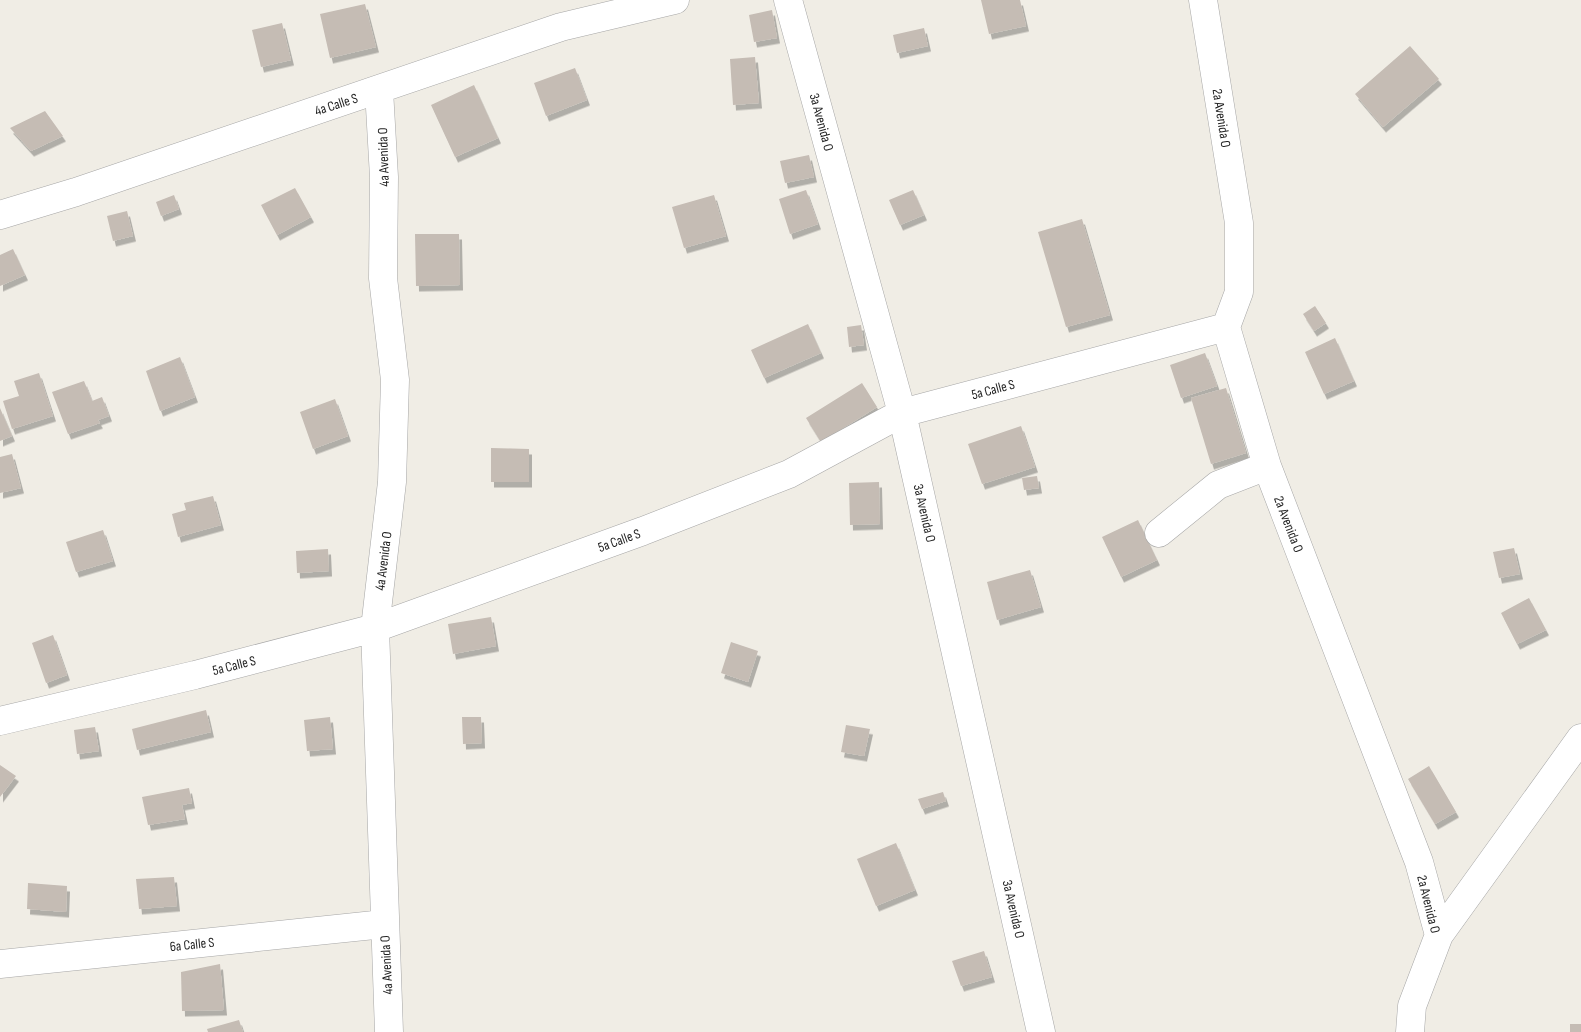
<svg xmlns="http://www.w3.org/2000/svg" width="1581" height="1032" font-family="'Sofia Sans Condensed',sans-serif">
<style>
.building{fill:#c5bcb4;filter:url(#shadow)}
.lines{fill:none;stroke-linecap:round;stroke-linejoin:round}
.minor-casing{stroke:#a6a6a6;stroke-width:29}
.minor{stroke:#fff;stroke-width:28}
.labels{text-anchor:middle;stroke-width:4;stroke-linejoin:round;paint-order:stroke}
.street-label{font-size:14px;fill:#1f1f1f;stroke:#fff}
</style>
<defs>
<filter id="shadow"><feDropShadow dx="3" dy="5.5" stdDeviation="0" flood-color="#0004"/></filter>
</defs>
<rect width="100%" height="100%" fill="#f0ede5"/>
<path class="building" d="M981,0h39l6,26 -37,8z
M365,4l11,43 -46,11 -10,-44z
M772,10l5,28 -23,4 -5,-27z
M282,23l9,37 -30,7 -9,-37z
M924,28l4,18 -31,7 -4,-18z
M1410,46l29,33 -56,48 -28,-33z
M755,57l4,46 -26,2 -3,-46z
M575,68l12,32 -41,16 -12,-33z
M474,85l24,53 -43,19 -24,-52z
M45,111l18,25 -32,15 -21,-23z
M809,155l5,22 -29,6 -5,-22z
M295,188l16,29 -34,18 -16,-30z
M806,190l12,34 -28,10 -11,-35z
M913,190l11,25 -24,10 -11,-25z
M174,195l5,14 -18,7 -5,-14z
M714,195l12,41 -42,12 -12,-41z
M127,211l6,25 -20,5 -6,-25z
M1082,219l28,96 -44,12 -28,-95z
M415,234h44l1,51 -44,1z
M13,249l12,26 -25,11v-31z
M1315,306l11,17 -12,8 -11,-17z
M808,324l13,29 -57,25 -13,-28z
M861,325l3,20 -15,2 -2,-20z
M1335,338l19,43 -30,13 -19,-42z
M1205,353l12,33 -36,12 -11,-33z
M180,357l15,40 -35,14 -14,-40z
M39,373l14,43 -41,13 -9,-28 16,-5 -5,-15z
M84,381l8,20 10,-4 7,19 -11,4 2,3 -32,11 -16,-42z
M862,383l15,24 -56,35 -15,-24z
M1226,388l20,65 -35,11 -20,-66z
M335,399l13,37 -35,13 -13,-37z
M0,408l12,28 -12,5z
M1021,426l14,41 -53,17 -14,-40z
M491,448l38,1v33h-38z
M12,454l9,34 -21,5v-36z
M1037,476l2,12 -15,2 -2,-12z
M879,482l1,42 -30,1 -1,-42z
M213,496l8,29 -43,12 -6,-23 14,-4 -2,-7z
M1138,520l19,40 -36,17 -19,-40z
M103,530l10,31 -37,11 -10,-30z
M1514,548l6,26 -21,4 -6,-26z
M328,549l1,22 -32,2 -1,-22z
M1030,570l11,37 -44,13 -10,-38z
M1529,598l17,32 -29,14 -16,-31z
M491,617l5,29 -43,8 -5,-30z
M53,635l14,40 -21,8 -14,-40z
M731,642l27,9 -10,31 -27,-9z
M206,710l5,22 -74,18 -5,-21z
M330,717l3,32 -26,2 -3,-31z
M462,717h19l1,26 -19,1z
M846,725l24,4 -6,27 -23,-4z
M95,727l4,24 -22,3 -3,-24z
M0,765l16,11 -16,21z
M1429,766l27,46 -21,12 -27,-45z
M189,788l3,15 -10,2 3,14 -37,6 -6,-28z
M943,792l3,9 -24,8 -4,-10z
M896,843l19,47 -39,16 -19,-47z
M174,877l3,29 -38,3 -3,-30z
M28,883l39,3 -1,26 -39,-3z
M984,951l8,26 -31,9 -9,-25z
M220,964l4,46 -42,1 -1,-39z
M239,1020l4,12h-35l-1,-3z
M1570,1024h11v8h-11z"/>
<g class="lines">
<defs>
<path id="minor" d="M788,0l114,413 139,619
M1203,0l36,223v69l-13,35 41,139 152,396 20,73 -27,71 -2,26
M379,90l5,87 -1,101 12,102 -3,102 -17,146 14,404
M0,215l76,-23 485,-165 114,-27
M1159,533l59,-48 49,-19
M0,721l195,-46 180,-47 268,-97 146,-57 113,-61 324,-86
M1439,935l142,-197
M0,964l384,-40"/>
</defs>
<use href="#minor" class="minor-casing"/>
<use href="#minor" class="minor"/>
</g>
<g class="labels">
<g class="street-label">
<text transform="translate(336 104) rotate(-18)" y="5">4a Calle S</text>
<text transform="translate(1222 118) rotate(81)" y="5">2a Avenida O</text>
<text transform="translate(822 122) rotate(75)" y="5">3a Avenida O</text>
<text transform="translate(383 157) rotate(-92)" y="5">4a Avenida O</text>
<text transform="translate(993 389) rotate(-15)" y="5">5a Calle S</text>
<text transform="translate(925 513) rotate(77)" y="5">3a Avenida O</text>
<text transform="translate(1289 524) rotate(69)" y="5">2a Avenida O</text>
<text transform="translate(619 540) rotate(-20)" y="5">5a Calle S</text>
<text transform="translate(383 561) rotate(-83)" y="5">4a Avenida O</text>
<text transform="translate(234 665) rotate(-14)" y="5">5a Calle S</text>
<text transform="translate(1429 904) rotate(76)" y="5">2a Avenida O</text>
<text transform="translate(1014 909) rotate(77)" y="5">3a Avenida O</text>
<text transform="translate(192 944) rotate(-6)" y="5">6a Calle S</text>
<text transform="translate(386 965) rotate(-93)" y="5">4a Avenida O</text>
</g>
</g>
</svg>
